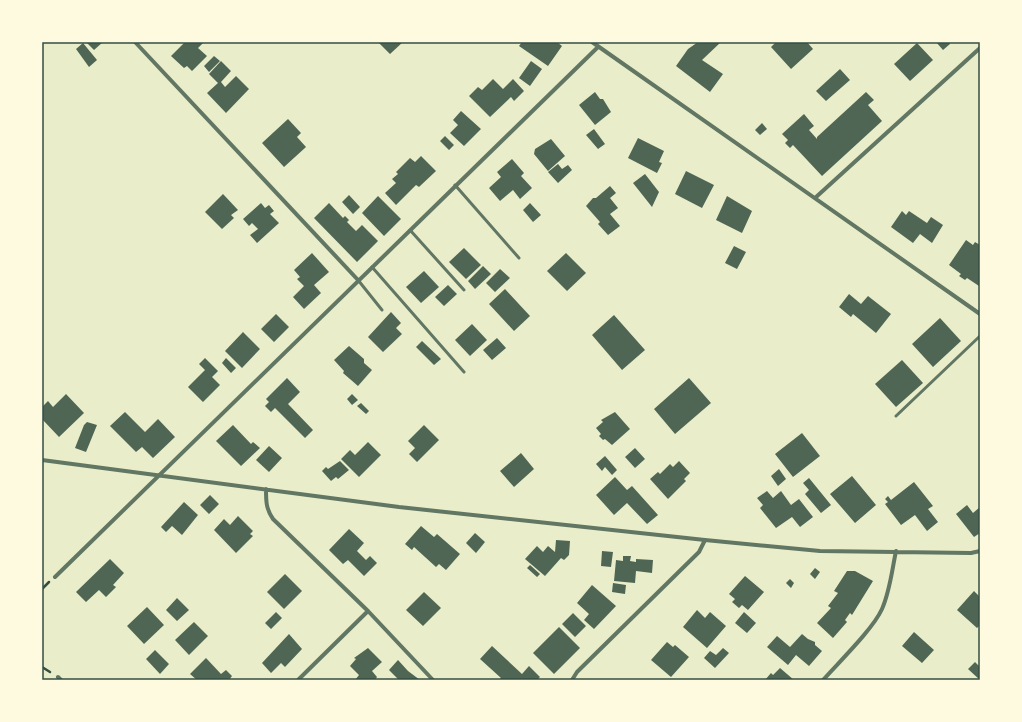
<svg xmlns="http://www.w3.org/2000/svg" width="1022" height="722" font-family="'Fira Sans Condensed',sans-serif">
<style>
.building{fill:#4f6655}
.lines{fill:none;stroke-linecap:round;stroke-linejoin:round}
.path{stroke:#344e41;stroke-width:2.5}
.service{stroke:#617663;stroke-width:3}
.minor{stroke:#617663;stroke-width:4}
.neatline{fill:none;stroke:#344e41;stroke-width:1.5}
</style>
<rect width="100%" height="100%" fill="#e9edc9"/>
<path class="building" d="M86,42h17l-9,8z
M185,42h19l-6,6 9,8 -15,15 -5,-5 -3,2 -13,-12z
M378,42h25l-13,12z
M522,42h35l5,4 -14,20 -29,-20z
M698,42h23l-19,18 21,14 -13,18 -34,-26 12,-17z
M776,42h31l6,7 -22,20 -20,-22z
M936,42h13l1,2 -7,6z
M83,43l14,17 -8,7 -13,-18z
M917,43l16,17 -23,21 -16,-17z
M214,56l6,5 -11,11 -5,-6z
M221,61l10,10 -10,11 4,5 11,-11 13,13 -23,24 -19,-20 11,-10 -9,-9z
M531,61l11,8 -12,17 -11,-8z
M840,69l10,11 -24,21 -10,-10z
M493,79l10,10 10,-10 11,12 -10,10 -3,-4 -21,20 -21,-21 9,-9 4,3z
M595,92l5,7h3l8,13 -16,13 -16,-20z
M866,92l8,8 -6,5 14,16 -60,55 -29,-31 -3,3 -5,-5 3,-3 -6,-6 22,-20 10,12 -5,4 8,9v-2z
M461,111l20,18 -17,17 -14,-13 8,-8 -5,-5z
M288,119l13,14 -4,4 9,10 -22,20 -22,-24z
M762,123l5,6 -7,6 -5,-5z
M594,129l11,15 -7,5 -12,-14z
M445,136l9,9 -5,5 -9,-9z
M638,138l26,13 -5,11 3,1 -5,10 -29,-15z
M551,139l14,17 -17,15 -14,-17 1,-5z
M421,156l15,15 -17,16 -3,-2 -20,20 -11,-12 11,-10 -4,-4 6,-5 -2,-2 14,-14 5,4z
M512,159l12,14 -3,3 11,12 -12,11 -7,-9 -13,11 -11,-13 12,-11 -4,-5z
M558,164l4,5 6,-4 4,5 -14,13 -10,-11z
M686,171l28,14 -12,23 -27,-14z
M645,174l14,18 -7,15 -19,-24z
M610,186l6,7 -6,5 8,10 -8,6 10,12 -12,9 -10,-11 2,-2 -14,-16 7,-8h3z
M223,194l15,16 -7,5 3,3 -12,11 -17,-17z
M349,195l11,12 -7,7 -11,-12z
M378,196l23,23 -17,17 -22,-23z
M727,196l25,15 -10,22 -26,-13z
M261,203l4,5 4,-3 5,6 -4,3 9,9 -22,20 -7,-8 8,-6 -6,-6 -3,3 -6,-7z
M329,203l14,15 2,-2 4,4 -2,2 9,9 6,-6 16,16 -21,21 -43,-44z
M530,203l11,12 -8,7 -10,-12z
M902,211l4,4 3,-4 18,12 4,-6 12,8 -11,18 -12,-9 -7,9 -22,-16z
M966,240l7,5 2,-3 5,3 -1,41 -12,-8 -2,2 -6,-4 2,-2 -12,-9z
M734,246l12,6 -9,17 -12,-6z
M464,248l17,17 -15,14 -17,-17z
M312,253l17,19 -15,13 7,8 -17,16 -11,-12 11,-11 -7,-7 3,-2 -6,-7z
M566,253l20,20 -19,18 -20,-20z
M483,266l8,8 -16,15 -7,-8z
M500,269l10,9 -15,14 -9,-9z
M424,271l15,16 -18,16 -15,-16z
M448,285l9,9 -13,12 -9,-9z
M505,289l25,27 -16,15 -25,-27z
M849,294l12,10 7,-8 23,18 -15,19 -23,-19 -2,3 -12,-10z
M391,312l10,11 -5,5 6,6 -19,18 -15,-15z
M276,314l13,13 -15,15 -13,-13z
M614,315l31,35 -23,20 -30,-35z
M940,318l21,23 -28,26 -21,-23z
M472,324l15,16 -17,16 -15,-16z
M243,332l17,17 -18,19 -17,-17z
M497,338l9,10 -14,12 -9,-10z
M422,341l19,18 -7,6 -18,-18z
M349,346l15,13v4l8,7 -14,16 -15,-13 1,-2 -10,-11z
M205,358l13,13 -6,6 8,8 -17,17 -15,-15 17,-17 -6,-6z
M226,358l10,10 -5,5 -9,-10z
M902,360l21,23 -27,24 -21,-23z
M287,378l13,14 -12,12 25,26 -8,8 -30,-30 -4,4 -6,-6 4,-4 -3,-3z
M689,378l22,25 -36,31 -21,-25z
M66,394l18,19 -25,24 -17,-18v-12l6,-6 5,6z
M352,394l6,6 -6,5 -5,-6z
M361,403l8,8 -3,3 -9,-8z
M125,412l20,20 13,-13 17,18 -22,21 -11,-11 -6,5 -26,-26z
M615,412l15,17 -18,16 -7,-6 -2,1 -4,-4 2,-2 -5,-6 7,-6 -2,-2z
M87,422l10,3 -11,27 -11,-4 9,-23z
M233,425l18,19 2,-2 7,6 -19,18 -25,-25z
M424,425l15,15 -22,22 -8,-8 6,-6 -7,-7z
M802,433l18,23 -27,21 -18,-23z
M368,442l13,13 -22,22 -18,-18 9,-9 5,5z
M269,446l13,12 -13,14 -13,-12z
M635,448l10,11 -10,9 -10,-11z
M521,453l13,16 -20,18 -14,-16z
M605,456l12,14 -5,5 -7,-8 -3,4 -6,-7z
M340,461l9,9 -11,9 -2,-2 -5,4 -9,-10 4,-4 2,2z
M679,461l11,12 -6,6 2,2 -18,18 -18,-20 8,-7 2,2 10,-10 3,3z
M779,469l7,10 -8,7 -7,-10z
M852,476l24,29 -21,18 -25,-29z
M615,477l12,13 5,-4 26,29 -11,9 -20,-21 -13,12 -18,-20z
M809,478l22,27 -10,8 -16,-19 4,-4 -6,-7z
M914,482l19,24 -5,3 10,13 -11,9 -12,-16 -14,10 -16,-21 3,-2 -3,-3 3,-3 3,4z
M767,491l6,7 8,-7 10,14 8,-6 14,18 -13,10 -8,-10 -16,11 -16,-20 3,-3 -6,-7z
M210,495l9,9 -10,10 -9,-9z
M184,502l14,13 -16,20 -10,-9 -6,6 -5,-5z
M967,505l6,8 7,-6v26l-6,4 -18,-23z
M238,516l15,15 -3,3 3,2 -17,17 -22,-23 10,-11 6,6z
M421,526l13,11 3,-3 23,20 -14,16 -7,-6 -3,3 -22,-20 -2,3 -7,-6z
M349,529l15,14 -7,8 9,9 4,-4 7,7 -13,13 -16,-16 -5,4 -14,-14z
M475,533l10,9 -9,11 -10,-10z
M556,540l14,1 -1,14 -5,5 -3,-2 -16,18 -20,-17 12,-13 6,6 5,-6 7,6z
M602,551l11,1 -2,15 -10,-1z
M623,556h8l-1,5 6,1v-3l17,1 -1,13 -16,-2 -1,12 -21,-2 2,-21 7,1z
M110,559l14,14 -11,12 3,2 -10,10 -7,-7 -13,12 -10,-10z
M530,565l10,9 -3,3 -10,-9z
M815,568l5,4 -5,7 -5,-5z
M847,571h8l18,10 -21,34 -2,-2 -5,7 2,2 -14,16 -16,-15 14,-15 -3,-2 10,-13 -4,-2z
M285,574l17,17 -18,18 -17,-17z
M745,576l19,16 -16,18 -6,-5 -3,3 -7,-6 3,-3 -6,-5z
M790,579l4,4 -3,5 -5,-5z
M613,583l13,2 -1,9 -13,-2z
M592,585l24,21 -22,23 -10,-9 5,-6 -12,-11z
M974,591l6,6v28l-3,3 -20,-18z
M424,592l17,16 -18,18 -17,-16z
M177,598l12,12 -12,11 -11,-11z
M147,607l17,18 -20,19 -17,-18z
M697,610l8,8 5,-6 16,14 -19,22 -24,-21z
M276,612l6,6 -11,11 -6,-6z
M744,612l12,11 -9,10 -12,-10z
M573,613l13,13 -11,11 -13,-13z
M194,622l14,14 -19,19 -14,-15z
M559,627l21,21 -26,26 -21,-21z
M914,632l20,18 -12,13 -20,-17z
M289,634l13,15 -17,18 -4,-4 -10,10 -9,-10z
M802,634l6,5 7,3v3l7,6 -13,15 -13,-11 -8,10 -21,-18 10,-11 13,11z
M667,642l6,5 2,-2 14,12 -18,20 -20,-17z
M492,646l30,28 7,-8 11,11 -3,3h-38l2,-2 -21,-19z
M368,648l14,14 -10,9 5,6 -2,3h-20l4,-5 -9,-9 6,-7 -2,-1z
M723,648l6,5 -14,15 -11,-10 6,-7 6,4z
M155,650l14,14 -9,10 -14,-15z
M206,658l15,16 5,-4 6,6 -3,4h-32l-7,-6z
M398,660l10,11 12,9h-21l-10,-10z
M975,662l5,5v13l-12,-11z
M780,668l14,12h-29l6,-7 2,2z"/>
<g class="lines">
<path class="path" d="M42,589l7,-7
M42,667l8,5"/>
<path class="service" d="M455,185l64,73
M410,230l54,60
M372,267l92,105
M358,280l24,30
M896,416l84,-80"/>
<path class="minor" d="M135,42l223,238
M592,42l388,272
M815,198l165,-150
M42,460l357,47 306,33 115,11 151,2 9,-2
M266,489c0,12 0,20 7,30l95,92 65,69
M55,577l543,-530
M58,677l3,3
M298,680l70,-69
M572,680l5,-8 122,-120 6,-12
M823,680c16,-18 50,-51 59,-71 8,-18 10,-39 14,-58"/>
</g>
<rect width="1022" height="722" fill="none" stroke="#fefae0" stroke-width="86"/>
<rect x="43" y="43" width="936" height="636" class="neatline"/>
</svg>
